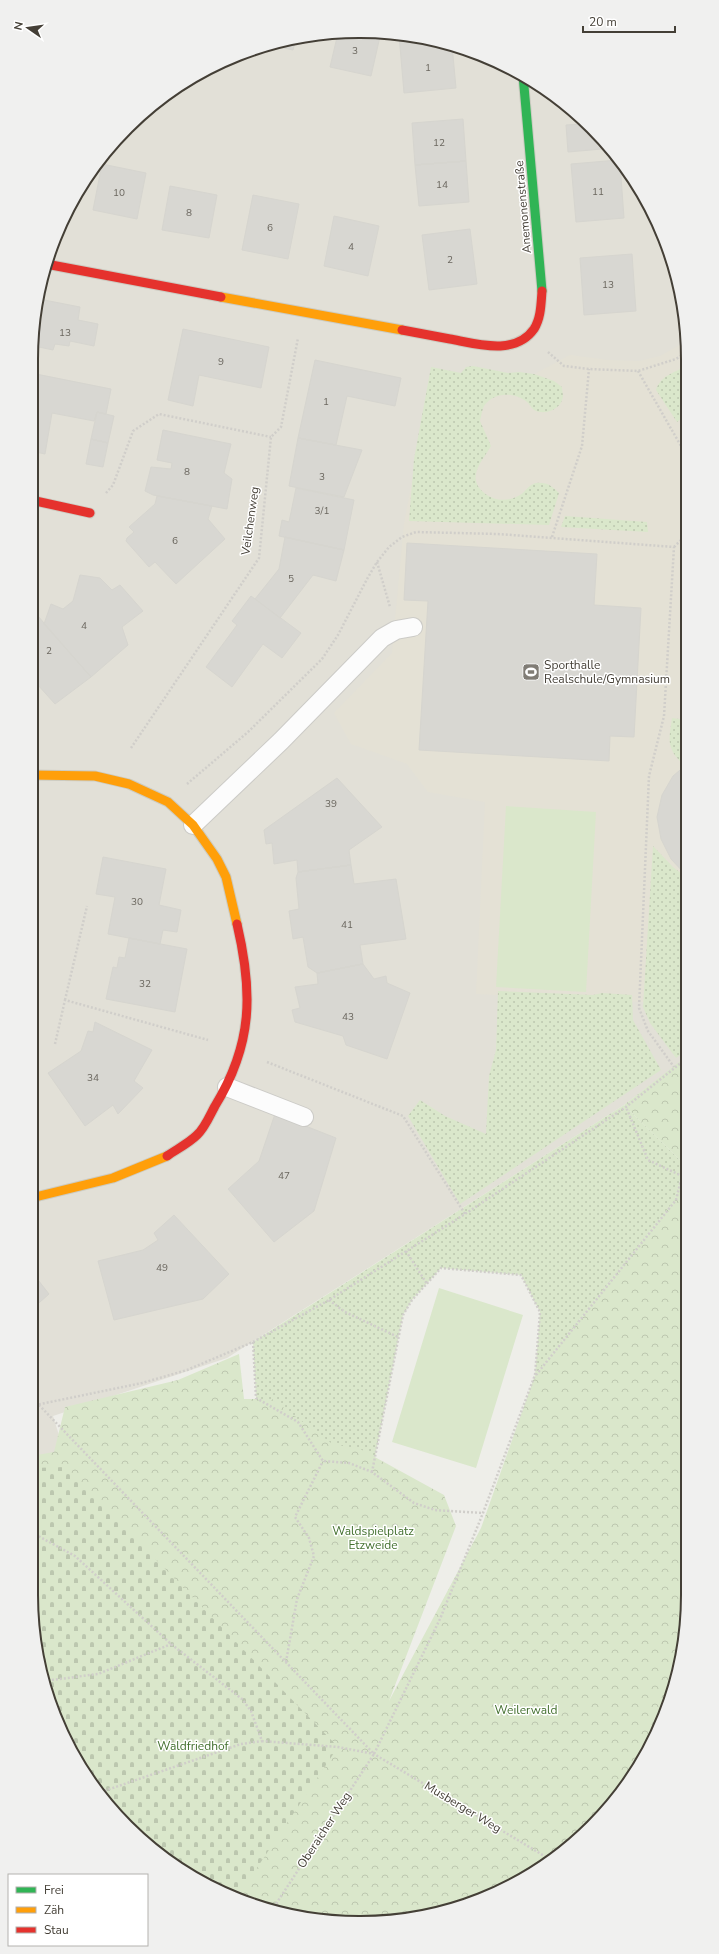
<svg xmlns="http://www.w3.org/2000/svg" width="719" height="1954" font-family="'Nunito Sans',sans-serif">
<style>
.residential{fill:#e2e0d7}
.education{fill:#e4e1d5}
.grass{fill:url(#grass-dots)}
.forest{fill:url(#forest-crowns)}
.cemetery{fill:url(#cemetery-stones)}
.pitch{fill:#dae7cb}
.building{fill:#d8d7d2;stroke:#d6d5cf}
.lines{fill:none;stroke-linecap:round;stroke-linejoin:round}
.lane-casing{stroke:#cccbc7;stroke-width:20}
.fast-casing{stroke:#cccbc1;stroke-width:11}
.slow-casing{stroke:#cccbc1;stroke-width:11}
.jam-casing{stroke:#cccbc1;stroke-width:11}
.path{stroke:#d0ceca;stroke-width:2.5;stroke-dasharray:2 2;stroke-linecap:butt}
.lane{stroke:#fcfcfc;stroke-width:18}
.fast{stroke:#30b455;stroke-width:9}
.slow{stroke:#ff9f0a;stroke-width:9}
.jam{stroke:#e5322d;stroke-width:9}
.labels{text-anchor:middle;stroke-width:3;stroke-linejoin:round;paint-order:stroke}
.number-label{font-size:10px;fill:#6a665e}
.street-label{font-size:12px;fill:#443f36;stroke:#fff}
.poi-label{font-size:12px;fill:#443f36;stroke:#fff;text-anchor:start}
.park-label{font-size:12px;fill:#43702f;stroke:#fff}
.rim{fill:none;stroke:#443f36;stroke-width:2}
</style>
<defs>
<pattern id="grass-dots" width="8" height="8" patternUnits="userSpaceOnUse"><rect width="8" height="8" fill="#dae7cb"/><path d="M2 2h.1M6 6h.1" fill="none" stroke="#bcc7af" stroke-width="1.8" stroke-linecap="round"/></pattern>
<pattern id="forest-crowns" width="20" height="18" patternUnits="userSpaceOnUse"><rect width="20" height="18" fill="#dae7cb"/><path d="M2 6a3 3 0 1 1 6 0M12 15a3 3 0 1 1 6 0" fill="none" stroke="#bcc7af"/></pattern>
<pattern id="cemetery-stones" width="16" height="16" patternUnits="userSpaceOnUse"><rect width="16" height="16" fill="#dae7cb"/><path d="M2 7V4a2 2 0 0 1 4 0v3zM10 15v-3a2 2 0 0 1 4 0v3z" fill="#bcc7af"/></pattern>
</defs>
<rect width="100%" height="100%" fill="#eeeee9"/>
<path class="residential" d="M381,32l63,10 80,33 82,68 48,71 31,102 2,741 -63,48 -397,253 -174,58 15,48 -37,-2v-1102l11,-85 23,-61 34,-54 44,-47 52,-38 59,-26 62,-15z"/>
<path class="education" d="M683,310l2,6 2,688 -211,-10 9,-192 -57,-10 -21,-28 -56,-20 -17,-31 58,-60 12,-129 28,-153 29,6h68l41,-22 38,5 31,1 21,-5 21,-12z"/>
<path class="grass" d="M473,366l35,7 11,-1 15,2 20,7 8,6c0,3 1,7 1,9 -1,13 -18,20 -29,14 -3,-2 -5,-7 -8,-9 -14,-9 -32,-9 -42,5 -2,4 -3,11 -4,15l11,25c-7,13 -24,29 -10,44 11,12 29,13 42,3 6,-6 9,-11 18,-10 8,0 13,5 18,10l-10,32 -140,-4 5,-62 17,-92 30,6 5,-6z
M685,366v50l-8,6 -21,-32c5,-15 17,-16 29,-24z
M565,516l82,6 1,10 -87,-5z
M672,718l14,2v40l-4,3c-16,-16 -13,-23 -10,-45z
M653,846l20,21 13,10 1,173 -11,8 -26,-35 -7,-16z
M498,991l95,4 9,-2 30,2 1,25 28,50 -201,134 -52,-88 12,-16 25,16 41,18 3,-58 7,-26z
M624,1105l60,59 -9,36 -140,175 5,-63 -19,-37 -80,-7 -29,32 -9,15 -31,157 -74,-50 -42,-24 -3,-56z"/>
<path class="forest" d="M687,1056l1,538 -11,85 -44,98 -41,50 -50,41 -98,44 -63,10 -64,-2 -103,-31 -55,-34 -46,-44 -57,-91 -19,-62 -4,-44 -2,-158 23,-4 11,-45 113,-27 61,-26 5,45h28l59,44 31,7 82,45 12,31 -67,175 92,-173 54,-153 140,-175 9,-36 -60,-59z"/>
<path class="cemetery" d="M66,1467l272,280 -100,149 -24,-7 -55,-34 -46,-44 -57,-91 -19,-62 -6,-64v-126z"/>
<path class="pitch" d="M506,806l90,6 -10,180 -90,-5z
M439,1288l84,27 -47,153 -84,-26z"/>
<path class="building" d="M381,32l-10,44 -41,-9 8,-34z
M399,35l45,7 8,3 4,43 -52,5z
M296,39l-3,11 -23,-5z
M463,119l3,42 -51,4 -3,-42z
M581,122l20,16 1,11 -34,3 -2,-27 15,-1z
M618,160l2,3 4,55 -48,4 -5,-58z
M466,161l3,41 -50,4 -4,-41z
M102,164l44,9 -9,46 -44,-9z
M170,186l47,9 -8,43 -47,-8z
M253,195l46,9 -11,55 -46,-9z
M334,216l45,10 -11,50 -44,-10z
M470,229l7,55 -48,6 -7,-55z
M632,254l4,57 -52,4 -4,-57z
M39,299l41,8 -2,13 20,4 -4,22 -24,-5 -1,5 -14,-2 -2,6 -14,-3 -5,27 -3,-1v-13z
M183,329l86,18 -8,41 -62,-13 -6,31 -25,-6z
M315,360l86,18 -6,28 -48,-10 -11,49 -38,-7z
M31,373l80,16 -5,25 -9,-2 -3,9 -42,-8 -7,41 -14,-3z
M97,412l17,4 -6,27 -17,-4z
M163,430l68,14 -7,29 8,6 -5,30 -74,-14 -8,-4 6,-24 20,2 1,-6 -15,-3z
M298,438l64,12 -18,47 -55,-11z
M91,439l17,4 -5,24 -17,-3z
M296,488l58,12 -10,50 -65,-14 3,-16 7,2z
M157,496l55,10 -4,13 17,20 -49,45 -21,-22 -6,5 -23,-26 1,-3 7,-6 -5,-5 26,-23z
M285,537l59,13 -8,31 -23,-6 -33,43 -25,-19 24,-30z
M407,543l190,11 -3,51 47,3 -7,129 -24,-1 -1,25 -190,-11 9,-149 -24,-1z
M80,575l20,3 12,12 8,-5 23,26 -21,16 6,18 -37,32 -47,-53 7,-20 12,5 10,-8z
M251,596l50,37 -19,25 -19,-14 -31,43 -26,-20 31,-42 -5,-4z
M31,608l60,69 -36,27 -18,-20 -6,1z
M686,765v110l-15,-16 -10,-20 -4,-22 5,-22 11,-19z
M337,778l45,49 -33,23 2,15 -53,7 -1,-12 -23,4 -2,-21 -6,1 -2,-14z
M103,857l63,12 -7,36 22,5 -4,22 -14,-2 -3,14 -52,-10 7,-37 -19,-3z
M351,865l3,19 42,-5 10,60 -46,6 3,19 -46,9 -9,-6 -5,-30 -10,2 -4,-28 10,-2 -3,-31 2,-6z
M129,938l58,11 -12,63 -69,-13 7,-32 4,1 2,-11 6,1z
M363,964l11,15 12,-3 1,7 23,10 -23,66 -41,-14 -3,-9 -48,-14 -3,-12 8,-2 -5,-21 23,-3 -1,-11z
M95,1022l57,28 -18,31 9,7 -25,26 -5,-9 -28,21 -37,-53 33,-22 7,-20 5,1z
M275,1114l61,24 -22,73 -40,31 -46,-53 31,-28z
M174,1215l55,59 -26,25 -89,21 -16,-59 45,-11 15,-10 -4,-7z
M31,1271l18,23 -18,16z"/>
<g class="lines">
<defs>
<path id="lane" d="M193,825l88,-84 101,-103 14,-8 17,-3
M227,1087l77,30"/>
<path id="fast" d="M523,75l19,216"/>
<path id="slow" d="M221,297l181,33
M31,775l64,1 34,8 39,18 25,23 24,34 9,18 11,47
M31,1198l82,-20 54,-22"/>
<path id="jam" d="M46,264l175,33
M402,330c16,3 32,6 48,9 27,5 65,17 84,-10 7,-11 7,-25 8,-38
M31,500l59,13
M167,1156c10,-7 22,-13 30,-21 8,-7 13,-20 18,-29 38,-62 38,-114 22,-182"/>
</defs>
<use href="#lane" class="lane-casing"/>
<use href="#fast" class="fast-casing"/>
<use href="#slow" class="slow-casing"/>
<use href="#jam" class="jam-casing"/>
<path class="path" d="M548,352l16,14 25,3 49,2 38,-12 9,-6
M638,371l47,82
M106,493l7,-8 20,-54 26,-17 112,23
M552,537l30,-91 7,-77
M674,547l12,-12
M377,562l13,45
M131,748l128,-190 12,-121 10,-10 17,-89
M187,784l61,-52 74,-73 16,-24 29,-56 10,-17 12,-15 13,-10 14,-5 82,2 176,13 -10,169 -15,60 -10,232 9,23 26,36
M65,1000l22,-94
M55,1044l10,-44 143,40
M267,1062l136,54 62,98
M406,1251l21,33
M329,1300l16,12 53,25
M253,1342l3,56 42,24 25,39 26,2 23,9 42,31 21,7 48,3
M536,1375l140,-175 6,-24 -34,-16 -22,-53
M39,1405l335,349 66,-135 43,-106 52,-138 5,-63 -19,-37 -80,-7 -29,32 -9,15 -31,157
M31,1406l111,-23 45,-13 66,-28 76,-42 136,-86 161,-107 61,-49
M31,1534l9,3 35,19 96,88 71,55 9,12 11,30 76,6 36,7 177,106
M286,1662l11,-63 17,-43 -5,-18 -14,-21 28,-56
M44,1681l54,-7 73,-30
M101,1792l140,-48 21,-3
M274,1907l100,-153"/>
<use href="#lane" class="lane"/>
<use href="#fast" class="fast"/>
<use href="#slow" class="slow"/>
<use href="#jam" class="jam"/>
</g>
<defs>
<symbol id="stadium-square" viewBox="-11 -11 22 22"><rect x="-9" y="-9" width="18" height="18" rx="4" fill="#807c75" stroke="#fff"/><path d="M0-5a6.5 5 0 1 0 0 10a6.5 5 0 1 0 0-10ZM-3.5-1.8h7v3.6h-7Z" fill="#fff"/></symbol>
</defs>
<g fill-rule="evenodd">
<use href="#stadium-square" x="521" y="662" width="20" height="20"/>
</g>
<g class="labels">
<g class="number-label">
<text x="355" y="54">3</text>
<text x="428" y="71">1</text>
<text x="439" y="146">12</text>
<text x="442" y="188">14</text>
<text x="598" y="195">11</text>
<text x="119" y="196">10</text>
<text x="189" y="216">8</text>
<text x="270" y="231">6</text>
<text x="351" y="250">4</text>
<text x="450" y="263">2</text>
<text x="608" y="288">13</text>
<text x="65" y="336">13</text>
<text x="221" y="365">9</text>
<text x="326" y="405">1</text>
<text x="187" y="475">8</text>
<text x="322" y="480">3</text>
<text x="322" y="514">3/1</text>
<text x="175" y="544">6</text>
<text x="291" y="582">5</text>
<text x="84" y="629">4</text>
<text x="49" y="654">2</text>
<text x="331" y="807">39</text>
<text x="137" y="905">30</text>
<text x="347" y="928">41</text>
<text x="145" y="987">32</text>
<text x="348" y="1020">43</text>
<text x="93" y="1081">34</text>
<text x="284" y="1179">47</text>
<text x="162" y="1271">49</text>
</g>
<g class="street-label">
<text transform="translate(523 207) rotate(-95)" y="4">Anemonenstraße</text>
<text transform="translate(250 521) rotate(-82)" y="4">Veilchenweg</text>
<text transform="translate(463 1807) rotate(31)" y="4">Musberger Weg</text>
<text transform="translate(324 1830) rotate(-57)" y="4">Oberaicher Weg</text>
</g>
<g class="poi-label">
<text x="544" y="669">Sporthalle<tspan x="544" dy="14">Realschule/Gymnasium</tspan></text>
</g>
<g class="park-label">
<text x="373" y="1535">Waldspielplatz<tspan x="373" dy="14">Etzweide</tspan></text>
<text x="526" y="1714">Weilerwald</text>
<text x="193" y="1750">Waldfriedhof</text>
</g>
</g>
<path d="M0 0H719V1954H0ZM359 38H360A321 321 0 0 1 681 359V1595A321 321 0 0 1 360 1916H359A321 321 0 0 1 38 1595V359A321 321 0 0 1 359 38Z" fill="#f0f0ef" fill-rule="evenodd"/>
<path class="rim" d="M359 38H360A321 321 0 0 1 681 359V1595A321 321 0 0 1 360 1916H359A321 321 0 0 1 38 1595V359A321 321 0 0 1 359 38Z"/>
<rect x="8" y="1874" width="140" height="72" fill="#ffffff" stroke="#b4b2af"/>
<rect x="16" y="1887" width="20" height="6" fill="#30b455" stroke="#b4b2af"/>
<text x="44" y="1894" font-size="12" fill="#443f36">Frei</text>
<rect x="16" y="1907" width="20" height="6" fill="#ff9f0a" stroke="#b4b2af"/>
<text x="44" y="1914" font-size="12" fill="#443f36">Zäh</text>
<rect x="16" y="1927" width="20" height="6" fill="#e5322d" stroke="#b4b2af"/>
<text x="44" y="1934" font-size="12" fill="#443f36">Stau</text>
<g transform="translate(28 28) rotate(283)" stroke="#ffffff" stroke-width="3" paint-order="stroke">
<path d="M0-3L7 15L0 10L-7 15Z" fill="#443f36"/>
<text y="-6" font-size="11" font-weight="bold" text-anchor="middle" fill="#443f36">N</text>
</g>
<path d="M583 26v6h92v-6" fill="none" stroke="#443f36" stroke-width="2"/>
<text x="589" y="26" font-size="12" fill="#443f36" stroke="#ffffff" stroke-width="3" paint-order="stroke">20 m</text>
</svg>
